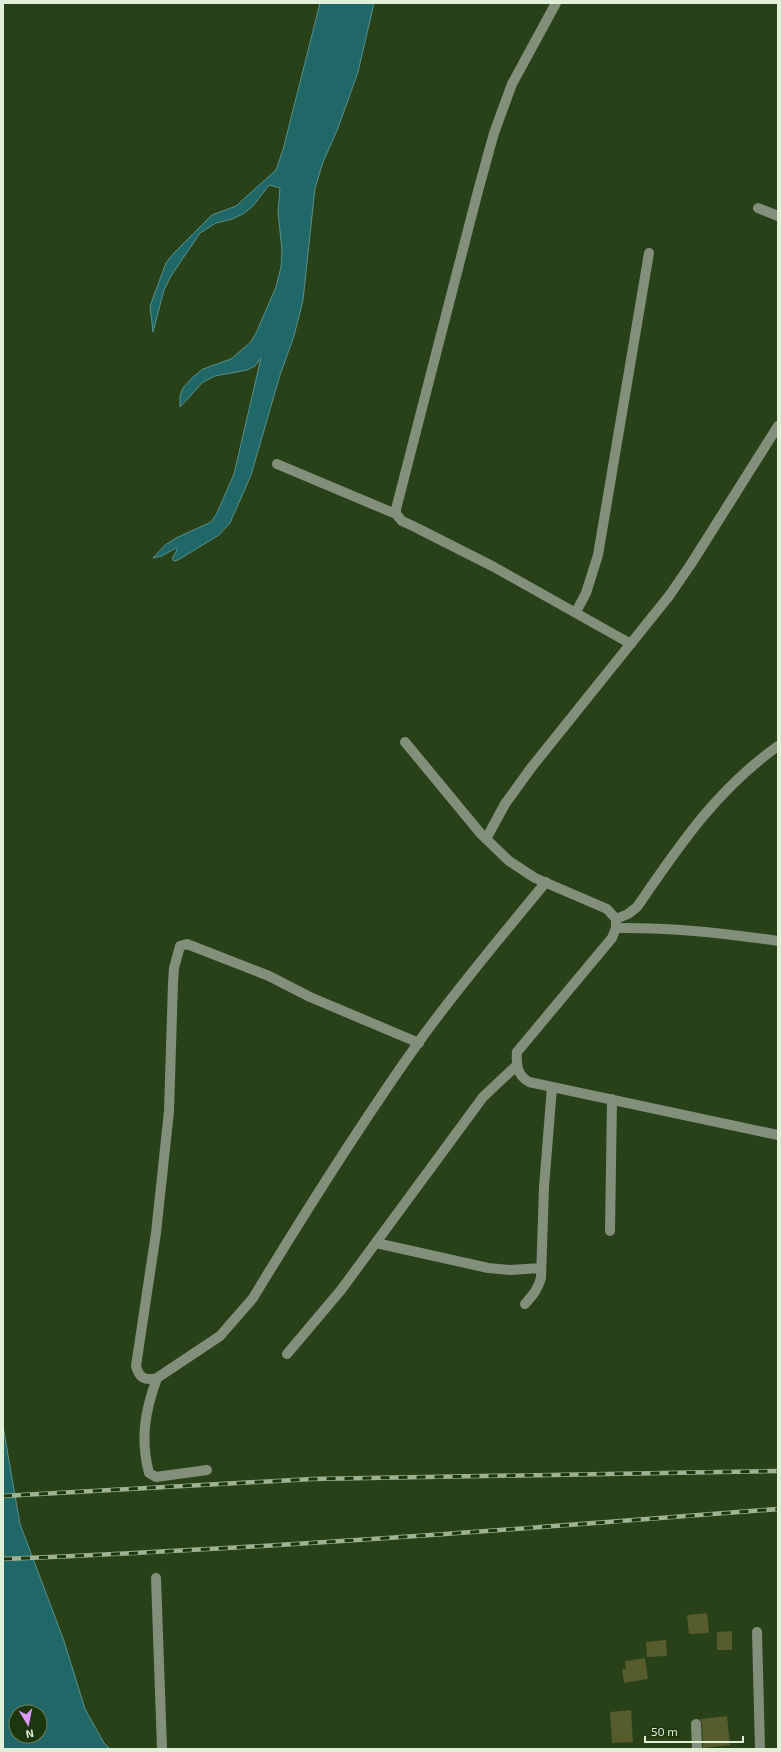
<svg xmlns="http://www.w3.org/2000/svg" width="781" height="1752" font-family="'Exo 2',sans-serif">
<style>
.water{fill:#206767;stroke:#5a9089;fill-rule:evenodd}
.building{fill:#565c2b}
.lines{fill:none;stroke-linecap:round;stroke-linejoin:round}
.minor{stroke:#828f7b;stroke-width:10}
.rail-casing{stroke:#9fb294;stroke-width:4.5}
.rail{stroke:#1e360e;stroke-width:3;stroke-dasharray:9;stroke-linecap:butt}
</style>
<rect width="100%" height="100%" fill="#284118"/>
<path class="water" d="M320,3h54l-16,69 -20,56 -15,34 -8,26 -12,112 -9,36 -14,39 -29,100 -21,48 -11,12 -41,25 -4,1 -2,-2 5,-9 -1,-2 -14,8 -9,2 12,-13 11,-7 35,-16 6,-9 17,-39 27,-116 -6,8 -8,4 -32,6 -12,6 -23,25v-11l3,-8 10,-11 10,-8 28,-10 20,-17 6,-11 19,-44 5,-20 1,-17 -4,-38 2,-24 -11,-3 -16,21 -10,8 -11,5 -16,4 -16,10 -29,43 -7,14 -11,42 -3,-26 16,-43 7,-9 39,-39 24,-9 40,-36 7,-20z
M3,1426l17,98 44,117 21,68 19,34 6,6h-107zM16,1712h24v24h-24z"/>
<path class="building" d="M707,1613l2,20 -20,1 -2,-19z
M732,1631v19h-15v-18z
M666,1640l1,16 -20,1 -1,-15z
M645,1658l3,21 -24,4 -2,-14h4l-1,-8z
M631,1710l2,32 -21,1 -2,-31z
M727,1716l3,29 -27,3 -1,-24 -2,-5z"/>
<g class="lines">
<path class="minor" d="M556,3l-44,81 -18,49 -16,58 -82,318v5l6,7 11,5 81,41 137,77
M758,208l20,8
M277,464l119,50
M576,612l10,-19 12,-38 51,-302
M405,742l76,92 28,27 26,17 72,31 9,10v9l-4,10 -95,114c-1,13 0,23 12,30l249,53
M486,839l19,-35 26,-36 138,-172 22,-32 87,-138
M616,919l12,-5 9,-7c42,-61 79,-117 141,-161
M616,928c54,-1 109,5 162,13
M419,1043l-109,-46 -41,-21 -82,-32 -7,2 -6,22 -1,15 -4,128 -13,122 -20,133c3,12 9,15 21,12l63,-42 33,-38c54,-89 110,-178 170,-262 39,-53 81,-103 123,-154
M610,1231l2,-132
M376,1243l112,25 22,2 31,-2
M525,1304c8,-9 13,-15 16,-26l3,-91 8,-100
M287,1354l54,-64 142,-193 33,-31
M157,1378c-12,33 -17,61 -8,95l7,4 51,-7
M156,1578l6,171
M757,1632l3,117
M696,1724l1,25"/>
<defs>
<path id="rail" d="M3,1496l309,-17 466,-8
M3,1559c259,-10 517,-30 775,-50"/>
</defs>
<use href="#rail" class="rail-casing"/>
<use href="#rail" class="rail"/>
</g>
<rect width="781" height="1752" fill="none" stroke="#e0efd8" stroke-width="8"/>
<g transform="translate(28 1724) rotate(170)"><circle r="19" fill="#1e360e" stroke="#6c805f"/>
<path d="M0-3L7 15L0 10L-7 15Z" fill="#da9af6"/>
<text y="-6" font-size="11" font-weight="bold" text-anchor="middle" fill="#e0efd8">N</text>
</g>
<path d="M645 1736v6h98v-6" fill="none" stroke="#e0efd8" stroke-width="2"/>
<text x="651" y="1736" font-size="12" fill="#e0efd8" stroke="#1e360e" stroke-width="3" paint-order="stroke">50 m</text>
</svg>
